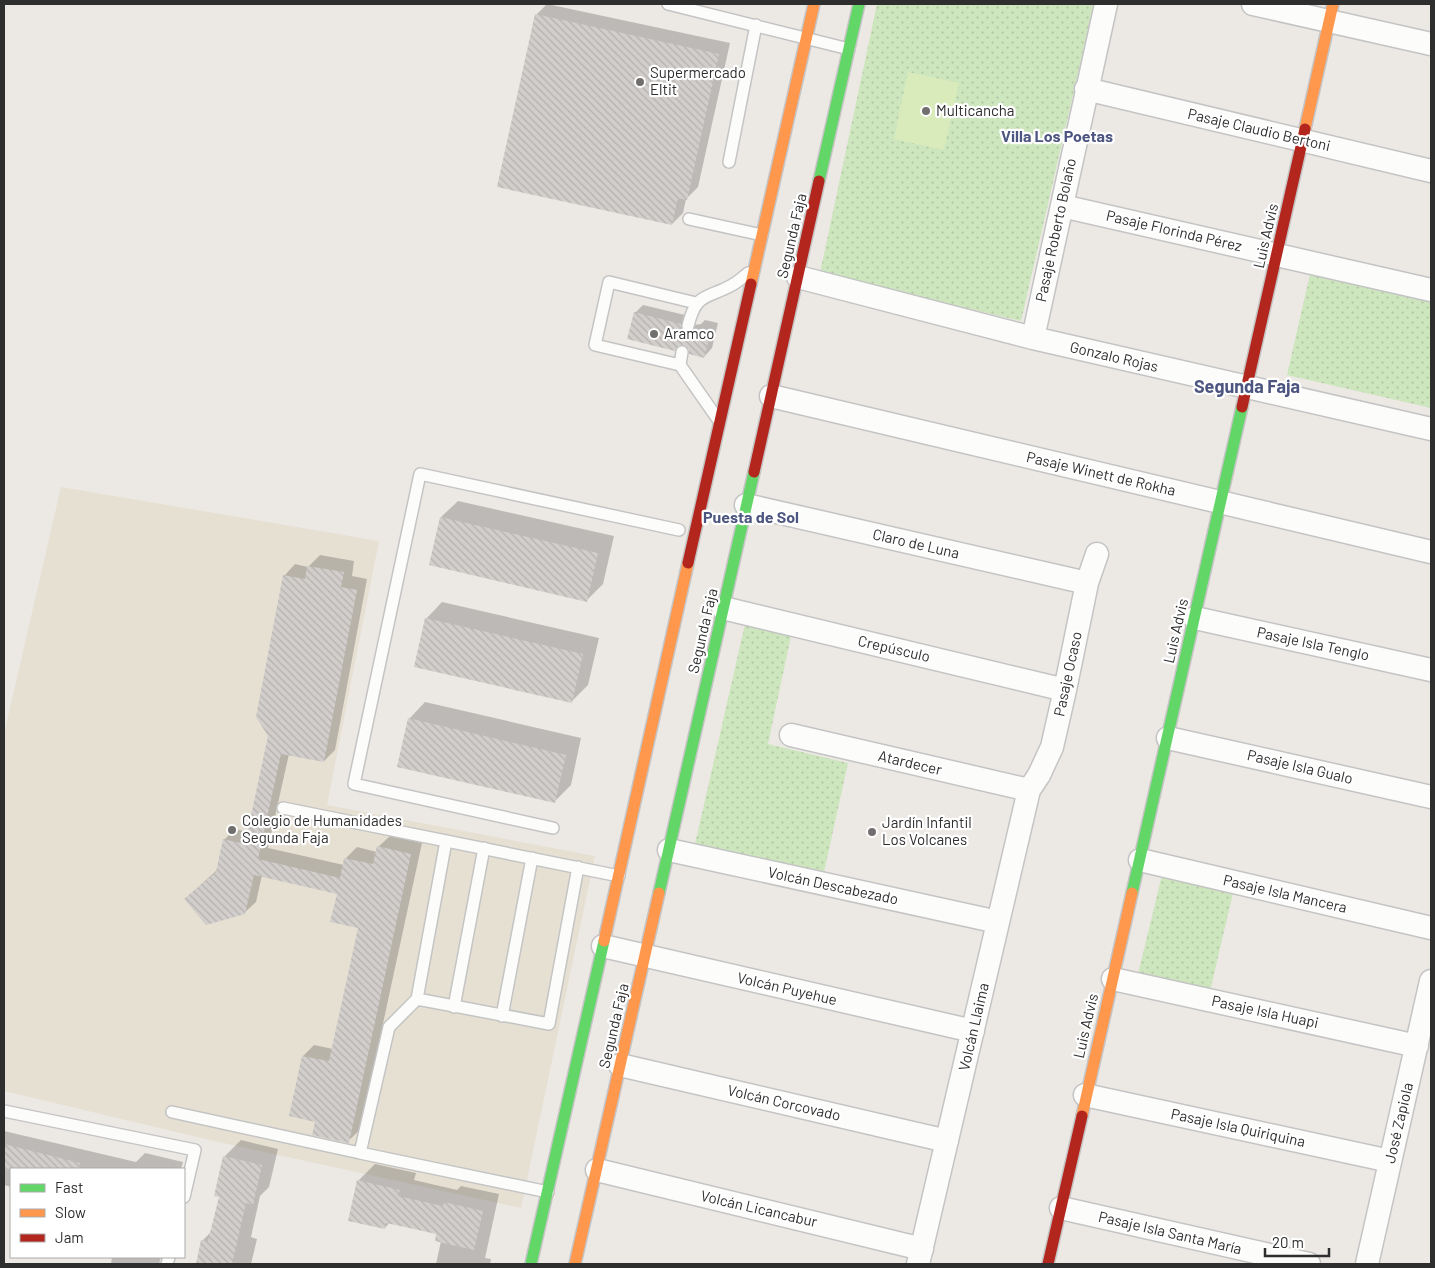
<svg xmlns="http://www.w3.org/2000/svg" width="1435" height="1268" font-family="Barlow,sans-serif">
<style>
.education{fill:#e6e0d3}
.grass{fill:url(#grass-dots)}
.pitch{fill:#d9eabb}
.shadow{fill:#0003}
.building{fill:url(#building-back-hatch)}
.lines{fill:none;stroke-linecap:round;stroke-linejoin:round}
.lane-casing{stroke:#c5c4c5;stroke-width:14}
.street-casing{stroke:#c5c4c5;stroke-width:25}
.fast-casing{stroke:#c5c4c5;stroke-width:14}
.slow-casing{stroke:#c5c4c5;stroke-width:14}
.jam-casing{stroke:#c5c4c5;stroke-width:14}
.lane{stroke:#fcfcfb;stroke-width:11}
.street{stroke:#fcfcfb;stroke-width:22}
.fast{stroke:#63d668;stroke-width:11}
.slow{stroke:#ff974d;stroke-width:11}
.jam{stroke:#b3261e;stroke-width:11}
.poi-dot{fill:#706f6e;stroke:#fff;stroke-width:2}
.labels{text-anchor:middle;stroke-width:4.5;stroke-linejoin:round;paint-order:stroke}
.poi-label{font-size:15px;fill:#2e2e2e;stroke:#fff;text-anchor:start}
.street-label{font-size:15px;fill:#2e2e2e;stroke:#fff}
.neighbourhood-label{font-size:16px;font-weight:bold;fill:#4d5680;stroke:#fff}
.quarter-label{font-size:18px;font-weight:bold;fill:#4d5680;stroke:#fff}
</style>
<defs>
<pattern id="grass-dots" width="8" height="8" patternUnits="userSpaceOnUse" patternTransform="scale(1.25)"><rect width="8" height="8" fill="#cee6be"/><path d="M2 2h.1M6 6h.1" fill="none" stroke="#b1c6a4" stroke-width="1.8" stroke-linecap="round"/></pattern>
<pattern id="building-back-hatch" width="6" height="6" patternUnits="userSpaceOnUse" patternTransform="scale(1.25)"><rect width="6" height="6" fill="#d1cecb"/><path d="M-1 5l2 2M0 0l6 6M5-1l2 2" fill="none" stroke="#b4b1af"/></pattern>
</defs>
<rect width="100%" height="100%" fill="#ece8e4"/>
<path class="education" d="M61,487l318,54 -52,264 268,51 -74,352 -307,-67 -210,-50v-357z"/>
<path class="grass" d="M877,4h217l-73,317 -201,-48z
M1310,274l121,28v106l-144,-33z
M745,624l46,12 -23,108 80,19 -24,109 -129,-28z
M1162,875l71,18 -23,98 -72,-17z"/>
<path class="pitch" d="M908,72l51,11 -15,67 -50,-11z"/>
<path class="shadow" d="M547,4l183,39 -32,144 -12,12 -3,14 -11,11 -136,-209z
M643,305l46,11 1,6 5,3 6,-1 4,-4 13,3 -6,25 -8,9 -14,-9 -55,-35z
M458,501l156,35 -11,48 -16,16 -146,-83z
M320,555l34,6 -2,15 15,3 -32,171 -11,11 -35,-7 -21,94 76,17 1,-6 12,-12 20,5 1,-5 12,-11 32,7 -62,287 -12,11 -32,-20 -26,-6 13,-59 11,-11 19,4 27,-122 -22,-34 -76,-18 -6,27 -12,11 -59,-14 32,-29 7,-30 11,-11 14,3 20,-97 15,-159 11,-12 13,3z
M442,602l157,36 -11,47 -17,17 -145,-83z
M425,702l156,36 -10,47 -17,17 -145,-83z
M4,1131l132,31 9,-9 38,9 -2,7h-170v18l-7,-2z
M241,1140l37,9 -9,38 -9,9 -9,41 6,2 -6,25h-54l6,-24 9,-9 8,-35 4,-39z
M375,1164l41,9 -2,7 43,10 4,-4 38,8 -14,64 6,1 -1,5h-54l5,-23 -3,-8 -48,-11 -5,6 -36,-8 10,-40z
M112,1257h49l-2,7h-48z"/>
<path class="building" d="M535,14l184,40 -32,146 -9,-2 -6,27 -175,-38z
M634,312l47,12 1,7 4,2 7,-1 2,-4 16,4 -7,26 -15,-4v-5l-5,-4h-5l-4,6 -48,-12z
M440,517l158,36 -11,49 -158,-37z
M307,566l37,6 -3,15 16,3 -33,172 -43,-8 -23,105 82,19 4,-20 29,6 4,-18 34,8 -62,289 -37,-8 3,-13 -26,-6 13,-60 27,5 29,-133 -28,-6 7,-28 -83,-19 -9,39 -39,11 -22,-26 32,-27 7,-33 22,5 23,-108 -12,-19 27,-142 22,4z
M425,618l158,36 -11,49 -158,-36z
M408,718l158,37 -11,48 -158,-36z
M4,1144l76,19 -1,6h-75z
M223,1156l39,9 -9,40 -7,-2 -14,61h-36l5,-24 7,1 11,-44 -5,-1z
M357,1180l43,10 -2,6 45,10 1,-4 39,9 -9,39 -39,-9 1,-7 -31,-7 -19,-4 -1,6 -37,-8z"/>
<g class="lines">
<defs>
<path id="lane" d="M668,4l181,45
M729,162l27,-137
M689,219l73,16
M696,303l-87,-21 -14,63 85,20 37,53
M688,326c8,-34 19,-27 44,-41 6,-3 11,-8 16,-12
M680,365l2,-13
M283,808l336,68
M553,828l-199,-44 66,-310 259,56
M446,841l-29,158 -28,28 -29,126 188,39
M417,999l132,25 29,-157
M454,1007l30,-159
M502,1016l30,-158
M4,1111l191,39 -11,47
M172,1112l188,41
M167,1264l2,-7"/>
<path id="street" d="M1253,4l178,40
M1086,89l345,82
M1062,206l369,84
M798,277l235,61 398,91
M1033,338l73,-334
M771,396l660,156
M746,505l341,78
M723,608l342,82
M1195,618l236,52
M791,735l238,55
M1168,738l263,59
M669,850l329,72
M1140,860l291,68
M603,946l370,85
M1113,979l304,67
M620,1065l327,76
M1085,1095l305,66
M597,1170l325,79
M1061,1208l248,56
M918,1264l111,-474 10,-15 13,-28 13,-57 22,-107 10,-29
M1367,1264l64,-283"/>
<path id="fast" d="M819,181l40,-177
M659,893l95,-421
M1132,893l110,-486
M531,1264l73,-323"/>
<path id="slow" d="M1305,129l28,-125
M751,284l63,-280
M604,941l84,-378
M1082,1116l50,-223
M575,1264l84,-371"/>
<path id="jam" d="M1242,407l63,-278
M754,472l65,-291
M688,563l63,-279
M1048,1264l34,-148"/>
</defs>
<use href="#lane" class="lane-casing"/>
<use href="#street" class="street-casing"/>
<use href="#fast" class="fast-casing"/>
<use href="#slow" class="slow-casing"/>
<use href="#jam" class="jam-casing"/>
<use href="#lane" class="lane"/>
<use href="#street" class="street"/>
<use href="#fast" class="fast"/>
<use href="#slow" class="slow"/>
<use href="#jam" class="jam"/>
</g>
<g class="poi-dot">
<circle cx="640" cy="82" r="5"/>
<circle cx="926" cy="111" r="5"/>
<circle cx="654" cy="334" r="5"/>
<circle cx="232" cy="830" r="5"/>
<circle cx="872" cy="832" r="5"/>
</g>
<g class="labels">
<g class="poi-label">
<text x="650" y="78">Supermercado<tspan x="650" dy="17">Eltit</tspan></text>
<text x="936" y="116">Multicancha</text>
<text x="664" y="339">Aramco</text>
<text x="242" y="826">Colegio de Humanidades<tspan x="242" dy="17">Segunda Faja</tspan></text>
<text x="882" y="828">Jardín Infantil<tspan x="882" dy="17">Los Volcanes</tspan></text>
</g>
<g class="street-label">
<text transform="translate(1259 130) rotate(13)" y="5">Pasaje Claudio Bertoni</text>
<text transform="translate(1056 230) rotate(-78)" y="5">Pasaje Roberto Bolaño</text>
<text transform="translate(1174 231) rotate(13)" y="5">Pasaje Florinda Pérez</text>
<text transform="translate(792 236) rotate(-77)" y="5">Segunda Faja</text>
<text transform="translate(1266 236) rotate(-77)" y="5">Luis Advis</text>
<text transform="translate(1114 357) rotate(13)" y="5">Gonzalo Rojas</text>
<text transform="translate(1101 474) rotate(13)" y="5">Pasaje Winett de Rokha</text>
<text transform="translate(916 544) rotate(13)" y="5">Claro de Luna</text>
<text transform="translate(703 631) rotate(-77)" y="5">Segunda Faja</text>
<text transform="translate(1176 631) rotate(-77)" y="5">Luis Advis</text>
<text transform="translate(1313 644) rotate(12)" y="5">Pasaje Isla Tenglo</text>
<text transform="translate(894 649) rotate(13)" y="5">Crepúsculo</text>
<text transform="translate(1068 674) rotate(-78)" y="5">Pasaje Ocaso</text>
<text transform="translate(910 763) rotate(13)" y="5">Atardecer</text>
<text transform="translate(1300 767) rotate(13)" y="5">Pasaje Isla Gualo</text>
<text transform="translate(833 886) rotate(12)" y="5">Volcán Descabezado</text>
<text transform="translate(1285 894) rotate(13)" y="5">Pasaje Isla Mancera</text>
<text transform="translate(787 989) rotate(13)" y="5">Volcán Puyehue</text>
<text transform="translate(1265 1012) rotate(12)" y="5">Pasaje Isla Huapi</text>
<text transform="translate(614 1026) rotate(-77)" y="5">Segunda Faja</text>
<text transform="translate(1086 1026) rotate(-77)" y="5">Luis Advis</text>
<text transform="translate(974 1027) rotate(-77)" y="5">Volcán Llaima</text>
<text transform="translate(784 1103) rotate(13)" y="5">Volcán Corcovado</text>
<text transform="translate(1399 1123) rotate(-77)" y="5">José Zapiola</text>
<text transform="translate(1238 1128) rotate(12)" y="5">Pasaje Isla Quiriquina</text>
<text transform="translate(759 1209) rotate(13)" y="5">Volcán Licancabur</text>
<text transform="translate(1170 1233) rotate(13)" y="5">Pasaje Isla Santa María</text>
</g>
<g class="neighbourhood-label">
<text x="1057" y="142">Villa Los Poetas</text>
<text x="751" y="523">Puesta de Sol</text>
</g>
<g class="quarter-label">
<text x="1247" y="393">Segunda Faja</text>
</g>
</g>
<rect width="1435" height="1268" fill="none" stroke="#2e2e2e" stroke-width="10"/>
<rect x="10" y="1168" width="175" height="90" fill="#ffffff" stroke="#ababab"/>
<rect x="20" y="1184" width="25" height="8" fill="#63d668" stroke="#ababab"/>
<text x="55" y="1193" font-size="15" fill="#2e2e2e">Fast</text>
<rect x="20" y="1209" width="25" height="8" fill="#ff974d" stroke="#ababab"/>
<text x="55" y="1218" font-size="15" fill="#2e2e2e">Slow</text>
<rect x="20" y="1234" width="25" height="8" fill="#b3261e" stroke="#ababab"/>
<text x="55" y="1243" font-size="15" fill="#2e2e2e">Jam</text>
<path d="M1265 1248v8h64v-8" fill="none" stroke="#2e2e2e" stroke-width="2.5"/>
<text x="1272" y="1248" font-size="15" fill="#2e2e2e" stroke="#ffffff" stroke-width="4" paint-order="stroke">20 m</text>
</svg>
